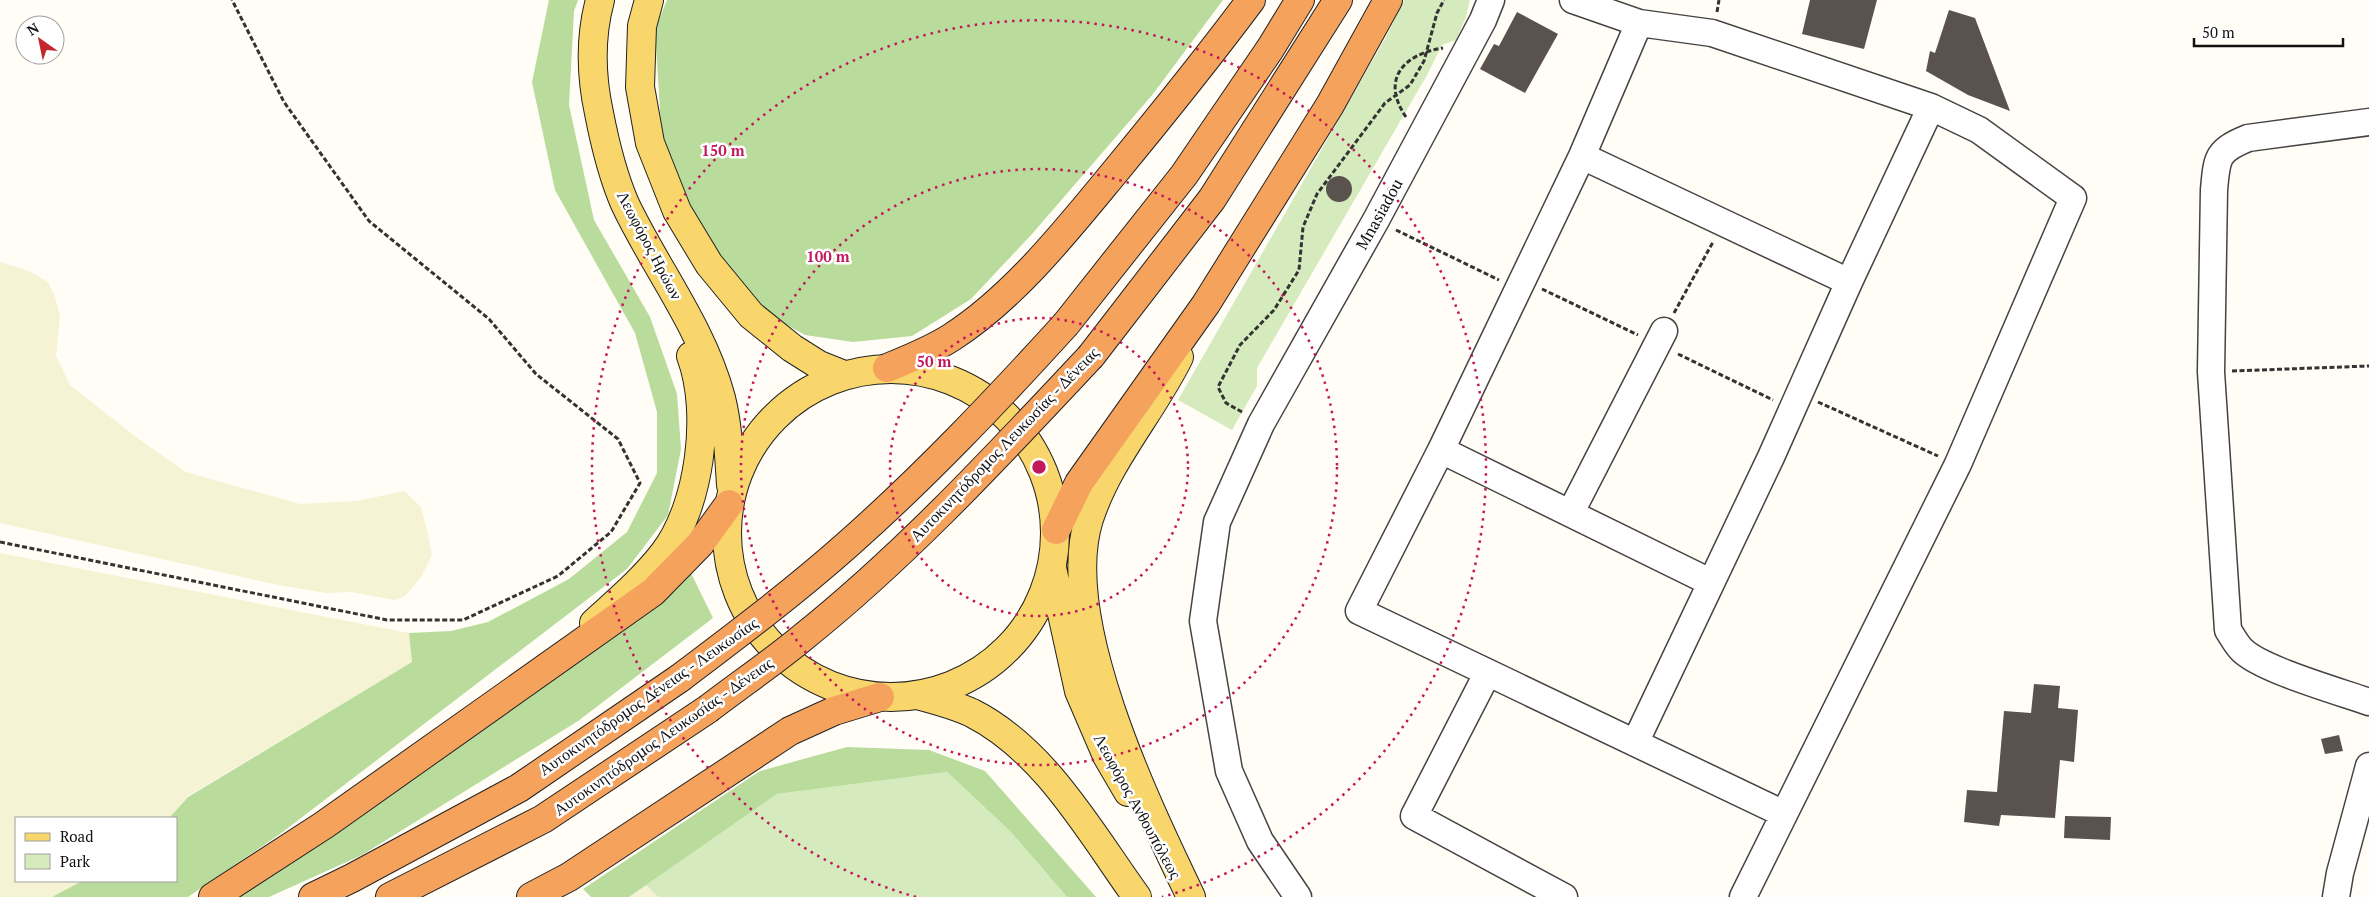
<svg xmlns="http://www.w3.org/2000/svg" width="2369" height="897" font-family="'PT Serif',serif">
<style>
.farmland{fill:#f6f3d4}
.green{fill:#d5ebbd}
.forest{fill:#b9dc9c}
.building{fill:#5a524d}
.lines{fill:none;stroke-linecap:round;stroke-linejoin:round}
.minor-casing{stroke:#444;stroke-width:29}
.major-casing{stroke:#222;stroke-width:30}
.highway-casing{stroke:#222;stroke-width:30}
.path{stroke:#333;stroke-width:3;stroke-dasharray:5 2.5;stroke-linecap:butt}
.minor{stroke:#fff;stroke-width:26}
.major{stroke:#f9d66b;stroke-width:28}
.highway{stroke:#f5a25d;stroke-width:28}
.highway-bridge-casing{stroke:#222;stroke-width:30;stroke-linecap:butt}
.highway-bridge{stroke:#f5a25d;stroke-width:28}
.ring{fill:none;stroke:#c2185b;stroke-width:2.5;stroke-dasharray:2.5 5}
.labels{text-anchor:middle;stroke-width:5;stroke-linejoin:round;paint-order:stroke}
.street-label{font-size:16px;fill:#111;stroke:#fff}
.centre{fill:#c2185b;stroke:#fff;stroke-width:2.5}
.ring-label{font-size:15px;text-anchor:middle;font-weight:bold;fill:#c2185b;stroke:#fff;stroke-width:5;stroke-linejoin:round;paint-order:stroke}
</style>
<rect width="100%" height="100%" fill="#fffdf5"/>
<path class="farmland" d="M0,262l29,9 19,11 7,15 5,19 -4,40 14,29 70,55 46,32 114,32 57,-3 47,-10 17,16 7,28 4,20 -11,22 -16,19 -10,4 -44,-8 -25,1 -48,-8 -278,-62z
M0,553l409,80 3,29 -224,134 -19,22h-153v63h66l-30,16h-52z
M646,885l12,12h-29z"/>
<path class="green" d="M1404,0h66l-4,17 -10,23 -14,5 -15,30 -170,293v18l-25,44 -54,-30 208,-363z
M947,772l64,60 56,65h-409l-12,-12 131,-91z"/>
<path class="forest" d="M549,0h29l-4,11 -5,94 25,115 56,97 27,77 4,55 -13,66 -41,54 -347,265 -92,63h-136l30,-16h94v-63h-7l19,-21 224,-135 -3,-29 42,-2 37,-9 81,-43 58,-47 30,-59v-61l-22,-79 -80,-143 -23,-108z
M667,0h556l-70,94 -121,140 -61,65 -59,37 -59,6 -48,-7 -42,-23 -58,-75 -42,-78 -8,-130z
M690,571l23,47 -135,103 -216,134 -93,42h-30l210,-145z
M847,747l82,3 56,21 111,126h-29l-56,-65 -64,-60 -170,22 -148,103h-38l-8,-8 177,-118z"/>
<path class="building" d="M1810,0h67l-13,49 -62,-15z
M1949,10l26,8 35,93 -42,-16 -42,-24 4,-20 5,2z
M1517,12l41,22 -33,59 -45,-24 14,-25 5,2z
M1326 189a13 13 0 1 1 26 0a13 13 0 1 1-26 0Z
M2034,684l26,2 -2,22 20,2 -4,52 -14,-2 -5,58 -54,-3 -2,11 -35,-4 3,-32 30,2 7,-81 27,2z
M2339,735l4,16 -18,3 -4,-15z
M2065,816l46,1 -1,23 -46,-2z"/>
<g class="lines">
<defs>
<path id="minor" d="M1573,0l66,23 73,10 219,74 48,23 94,68 -115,266 -215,433
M1639,23l-57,133 -141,294 -82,161 425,203
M2369,122l-121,16c-32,13 -31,20 -34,52l-3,182 17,258c4,6 8,14 13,19 18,20 100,43 128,53
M1582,156l267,126
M1441,450l269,132
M1571,512l93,-181
M1487,674l-73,142 150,81
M1635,743l136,-286 78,-175 82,-175
M1298,897l-38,-56 -31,-70 -26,-150 14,-99 44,-98 115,-204 107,-200 8,-20
M2336,897l4,-24 29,-107"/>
<path id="major" d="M600,0c-10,37 -9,76 -1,113 6,31 13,61 26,91 31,65 77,123 96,194 7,28 8,57 10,87
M649,0l-7,26 -2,61 10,56 27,68 32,53 42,51 41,33 27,17 25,10
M1179,357c-27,55 -71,103 -90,162 -32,101 58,286 102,378
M727 533a164 164 0 1 1 328 0a164 164 0 1 1-328 0Z
M1052,568l27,123 28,65 21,36
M594,623c24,-22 50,-44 70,-70 36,-47 48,-141 27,-197
M917,695c19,5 38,10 55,18 73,37 118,119 165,184"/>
<path id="highway" d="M1066,324l118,-149 86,-126 30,-49
M1091,356l121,-157 126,-199
M887,368c22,-9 45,-18 65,-31 62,-40 115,-107 162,-164 47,-57 93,-114 137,-173
M1056,530l23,-47 127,-179 124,-199 58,-105
M213,897l111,-72 329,-233 47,-48 29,-40
M313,897l39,-19 167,-90 161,-110
M390,897l153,-78 165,-110
M531,897l38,-20 221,-146 44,-20 46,-14"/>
</defs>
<use href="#minor" class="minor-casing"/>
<use href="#major" class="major-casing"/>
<use href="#highway" class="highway-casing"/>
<path class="path" d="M1717,12l2,-12
M1406,117c-26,-38 -2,-63 37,-69
M1396,230l103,50
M1542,289l96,46
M1674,313l39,-71
M1678,354l95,46
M2232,371l137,-5
M1818,402l120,54
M1242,412l-16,-9 -8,-16 22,-42 34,-35 25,-40 4,-43 14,-33 68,-91 25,-18 14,-24 13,-48 7,-13
M0,542l387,78h76l95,-44 53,-44 29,-49 -22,-44 -82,-65 -47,-55 -120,-98 -85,-119 -52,-102"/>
<use href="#minor" class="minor"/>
<use href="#major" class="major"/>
<use href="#highway" class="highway"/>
<defs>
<path id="highway-bridge" d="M680,678c57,-43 114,-86 167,-133 78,-69 149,-144 219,-221
M708,709c31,-24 64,-46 94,-71 105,-84 197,-184 289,-282"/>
</defs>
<use href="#highway-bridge" class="highway-bridge-casing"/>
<use href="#highway-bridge" class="highway-bridge"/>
</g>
<g class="ring">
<circle cx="1039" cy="467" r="149"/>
<circle cx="1039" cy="467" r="298"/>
<path d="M916 897A447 447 0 1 1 1162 897"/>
</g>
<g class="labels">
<g class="street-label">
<text transform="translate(1379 214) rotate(-61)" y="6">Mnasiadou</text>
<text transform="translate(650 245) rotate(62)" y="6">Λεωφόρος Ηρώων</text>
<text transform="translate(1004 444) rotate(-46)" y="6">Αυτοκινητόδρομος Λευκωσίας - Δένειας</text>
<text transform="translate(648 696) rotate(-35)" y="6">Αυτοκινητόδρομος Δένειας - Λευκωσίας</text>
<text transform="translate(663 736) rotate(-35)" y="6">Αυτοκινητόδρομος Λευκωσίας - Δένειας</text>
<text transform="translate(1138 806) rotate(61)" y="6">Λεωφόρος Ανθουπόλεως</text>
</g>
</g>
<circle cx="1039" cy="467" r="8" class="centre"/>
<g class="ring-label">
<text x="723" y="156">150 m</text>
<text x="828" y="262">100 m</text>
<text x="934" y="367">50 m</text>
</g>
<rect x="15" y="817" width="162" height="65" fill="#ffffff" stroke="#a0a0a0"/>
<rect x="25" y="833" width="25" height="8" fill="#f9d66b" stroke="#a0a0a0"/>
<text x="60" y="842" font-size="15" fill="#111111">Road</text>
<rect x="25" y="854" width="25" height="15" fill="#d5ebbd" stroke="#a0a0a0"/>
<text x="60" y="867" font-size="15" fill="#111111">Park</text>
<g transform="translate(40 40) rotate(327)"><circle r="24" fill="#ffffff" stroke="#a0a0a0"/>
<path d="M0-4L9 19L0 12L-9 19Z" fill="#c4262e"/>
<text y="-8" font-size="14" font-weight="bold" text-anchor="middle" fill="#111111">N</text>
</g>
<path d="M2194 38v8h149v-8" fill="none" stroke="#111111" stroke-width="2.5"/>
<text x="2202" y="38" font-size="15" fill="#111111" stroke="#ffffff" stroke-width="4" paint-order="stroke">50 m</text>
</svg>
